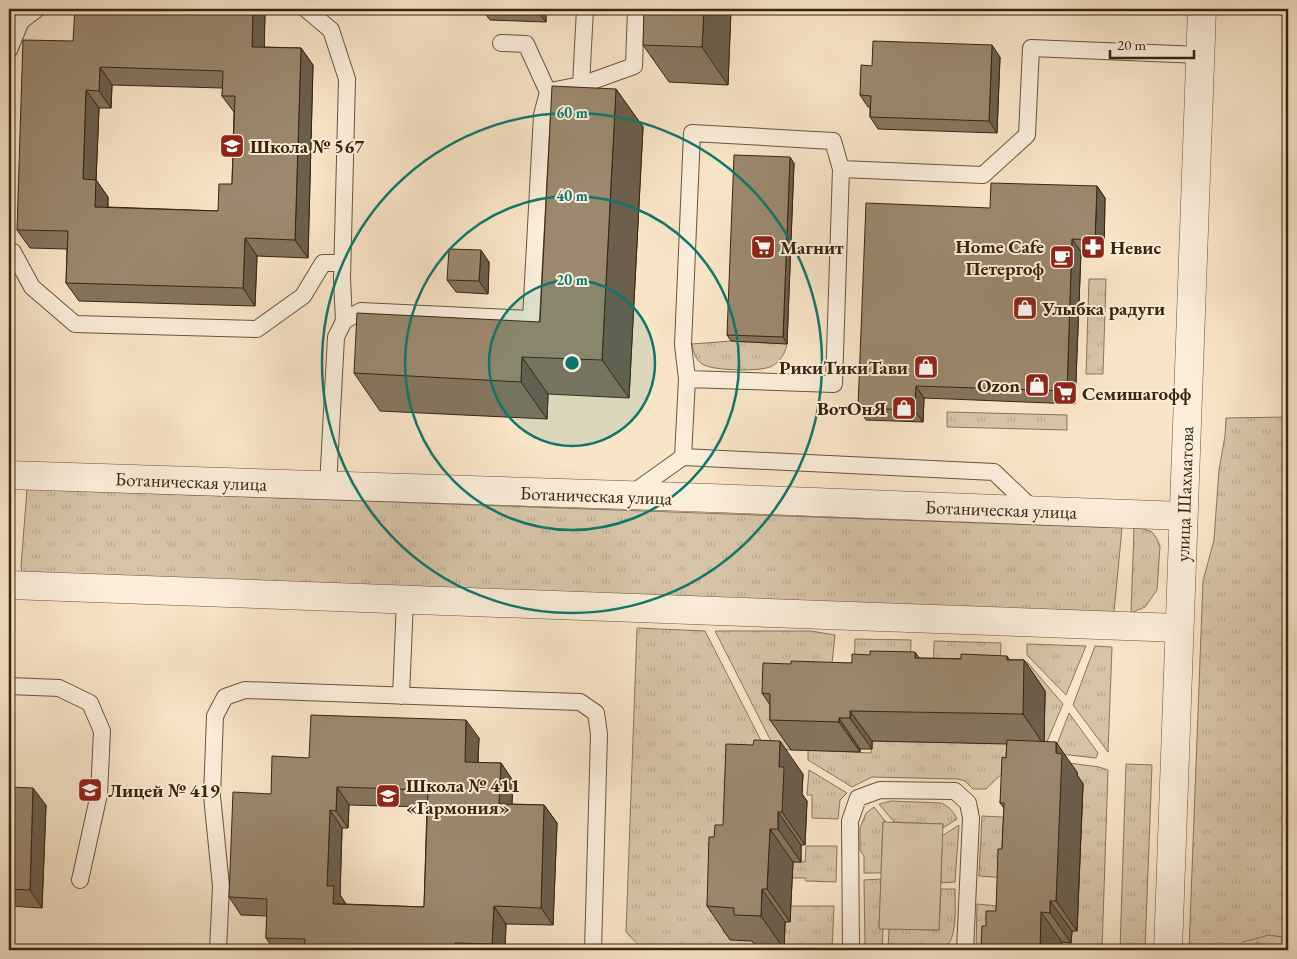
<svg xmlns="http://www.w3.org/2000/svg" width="1297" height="959" font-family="'EB Garamond',serif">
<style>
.grass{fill:url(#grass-tufts);stroke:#87745a}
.forest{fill:url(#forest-firs);stroke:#87745a}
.park{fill:#d7c4a7;stroke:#87745a}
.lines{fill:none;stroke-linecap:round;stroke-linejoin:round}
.service-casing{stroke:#67553c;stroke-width:18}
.minor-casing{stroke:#67553c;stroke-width:29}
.tertiary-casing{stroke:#67553c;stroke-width:29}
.service{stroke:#faedda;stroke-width:16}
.minor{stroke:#faedda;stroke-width:28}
.tertiary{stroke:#faedda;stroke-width:28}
.wall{fill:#85755f;stroke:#37250e;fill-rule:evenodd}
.shaded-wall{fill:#6c5f4d;stroke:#37250e}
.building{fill:#9b886e;stroke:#37250e;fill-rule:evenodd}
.ring{fill:none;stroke:#0f766e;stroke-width:2.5}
.labels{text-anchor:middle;stroke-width:4;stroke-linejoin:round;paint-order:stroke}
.poi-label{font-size:19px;font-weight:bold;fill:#37250e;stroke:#faedda;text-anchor:start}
.street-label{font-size:19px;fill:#37250e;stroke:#faedda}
.centre{fill:#0f766e;stroke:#faedda;stroke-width:2.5}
.ring-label{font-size:15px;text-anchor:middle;font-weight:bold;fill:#0f766e;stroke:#faedda;stroke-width:4;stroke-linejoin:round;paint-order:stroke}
</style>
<defs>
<pattern id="grass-tufts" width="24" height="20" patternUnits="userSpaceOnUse" patternTransform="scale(1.25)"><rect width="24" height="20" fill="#d7c4a7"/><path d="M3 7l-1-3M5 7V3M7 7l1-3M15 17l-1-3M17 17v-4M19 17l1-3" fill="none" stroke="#b9a88f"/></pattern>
<pattern id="forest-firs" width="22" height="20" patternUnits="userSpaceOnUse" patternTransform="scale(1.25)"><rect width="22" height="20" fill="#d7c4a7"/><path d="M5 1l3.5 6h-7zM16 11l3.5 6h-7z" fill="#b9a88f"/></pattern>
</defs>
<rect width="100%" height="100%" fill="#f8e4c6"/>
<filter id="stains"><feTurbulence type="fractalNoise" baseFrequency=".004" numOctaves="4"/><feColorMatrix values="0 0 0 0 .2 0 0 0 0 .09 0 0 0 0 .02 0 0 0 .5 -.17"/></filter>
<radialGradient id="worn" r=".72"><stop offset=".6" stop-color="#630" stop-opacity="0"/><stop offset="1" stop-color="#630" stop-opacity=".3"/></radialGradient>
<path class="grass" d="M1089,279h17l-3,95h-17z
M731,341l56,3c-1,8 -7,18 -15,22 -10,6 -60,5 -70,-2 -6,-4 -9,-12 -10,-20z
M947,412l120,3v15l-120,-3z
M1288,417v533h-99l14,-369 11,-41 5,-70 6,-34 1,-18z
M27,489l1095,39 -8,84 -1092,-39 -1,-7z
M1134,528l10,1 8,3 5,7 3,7 -3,44 -12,17 -14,6z
M637,628l68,3 68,133 -16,177 27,8 1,-27 6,-16h43l-2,44h-189l-17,-18z
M715,631h96l24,4 -6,57 -38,58 -16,-1z
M855,639l56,1 -1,42 -56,-2z
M934,641l67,2 -2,42 -66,-3z
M1027,644l59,2 -20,49 -39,-40z
M1095,646l17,1 -4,105 -35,-47z
M1027,662l36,42 -17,40h-2l1,-53 -18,-5z
M1069,713l29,40 -2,5 -36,-4 -4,-7z
M872,741l161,3 -47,45h-13l-8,-8 -7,-2 -86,-2 -20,10 -44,-27v-10l63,3z
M1047,760l52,7 9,3 -6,180h-40v-8l9,1 1,-12h5l6,-147h-6v-12z
M1126,764l26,1 -7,185h-25z
M809,770l38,23 -7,7 -2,19 -26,-1v-23h-5z
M891,801l50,2c9,4 12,8 16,16l-14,9v-4l-49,-2 -15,-18z
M874,807l12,15h-3l-2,51h-17v-17l-4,-6v-22l6,-15z
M982,816l40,2 -2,61 -41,-3z
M959,825l-4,57 -14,1 1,-47z
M806,846h31l-1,36 -30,-1 -1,-3h-13l1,-16h12z
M881,879l-2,49h4l-1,22h-14l-3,-5 -1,-65z
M941,889h14c0,17 3,52 -12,61h-55l1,-21 50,1z
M977,904l42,4 -12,42h-31z"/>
<path class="forest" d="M1269,935l19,3v12h-50l5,-8z"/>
<path class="park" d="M883,822l60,2 -4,106 -60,-1z"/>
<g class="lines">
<defs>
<path id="service" d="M306,9l25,21 16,49 -5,200 2,42
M9,50l12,-29 16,-12
M581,85l4,-76
M550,91l31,-6 53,-19 2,-57
M9,252h4l19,35 43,37 182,5 46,-33 20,-33h19
M687,379l-4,-34 9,-212 141,8 8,28
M683,457l4,-78 147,5 7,-215 142,6 44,-40 4,-87 169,7
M328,486l8,-149 8,-16 17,-10 170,8 11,-204 6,-23 -22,-48 -25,-1
M631,494l52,-37 311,15 40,38
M9,686l50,2 31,15 12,28 -3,63 -19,86
M401,696l4,-96
M218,950l3,-64 -9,-90 3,-80 10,-19 20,-7 335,12 16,11 3,21 -6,216
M851,950l-1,-129 8,-23 22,-8 75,1 13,12 3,15 -6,132"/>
<path id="minor" d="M9,475l647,21 527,20
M9,585l1170,43"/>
<path id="tertiary" d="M1168,950l34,-941"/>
</defs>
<use href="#service" class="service-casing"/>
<use href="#minor" class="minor-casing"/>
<use href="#tertiary" class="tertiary-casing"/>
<use href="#service" class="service"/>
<use href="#minor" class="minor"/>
<use href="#tertiary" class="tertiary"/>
</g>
<path class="wall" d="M482,9h64v13l-56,-2z
M731,9l-3,76 -59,-3 -26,-37z
M1032,9h54v2z
M265,12l-1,35 37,1 12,17 -5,193 -51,-2 -2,50 -176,-5 -13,-18 1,-34 -37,-1 -13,-18 56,-189zM112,85l111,3 -1,8 12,16 -2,72 -14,27 -110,-4v-10l-12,-17 3,-72h12z
M1000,57l-3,76 -119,-4 -8,-12v-10h-2l-8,-12 12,-29z
M616,89l27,38 -14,271 -81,-4 -1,25 -167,-8 -26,-38 186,-51z
M794,163l-7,181 -56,-3 -4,-6z
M1097,186l8,12 -1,54h-23l-6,152 -151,-6 -1,24 -57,-2 -8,-12 132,-200z
M489,262l-1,32 -32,-2 -9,-12z
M919,658l105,2 21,31 -1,50 33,31v3l6,9 -6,147h-5l-1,12 -9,-1 -76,-16 10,-15 6,-62 2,-41 -4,-5 6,-45 1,-14 -135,-3v8h-12v3l-69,-2 -21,-30v-15l-8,-12 29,-29 61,-1z
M479,738l-1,25h23l12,18 -1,23 32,1 13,18 -4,102 -47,-1 -1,26h-231l-8,-12 1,-22 -26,-1 -12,-18 42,-103 38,-36zM349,805l78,2 -3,100 -78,-3 -6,-9 2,-67h6z
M803,774l-1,20 5,7 -2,44h-4v17h-8l-3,60h-5l-1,27 -27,-1 -5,-7 -22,-1 -23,-34 7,-69 9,-12z
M9,787l37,18 -4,103 -33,-2z"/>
<path class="shaded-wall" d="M253,9h10l2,3 -1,52 -12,-17z
M536,9h10v13z
M704,9h27l-3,76 -26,-38z
M992,45l8,12 -3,76 -8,-12z
M301,48l12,17 -5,193 -13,-18z
M100,67l12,18 -1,23 -12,-17z
M616,89l27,38 -14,271 -27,-38z
M86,90l13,18 -3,72 12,17 -1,27 -12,-17 -12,-28z
M790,157l4,6 -7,181 -4,-7z
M1097,186l8,12 -1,54 -9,-12z
M245,238l12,18 -2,50 -12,-18z
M1072,239l9,13 -6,152 -8,-13z
M481,250l8,12 -1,32 -9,-13z
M522,357l26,37 -1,25 -26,-37z
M916,386l8,12 -1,24 -9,-12z
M915,652l21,30 -21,-24z
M1007,656l16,23 1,-19 21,31 -1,54 -21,-31 -16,-54z
M850,711l22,30v8l-22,-31z
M839,718l21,31v3l-21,-30z
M466,720l13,18 -2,42 -12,-18z
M780,741l23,33 -1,20 5,7 -2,44 -23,-33 -3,-45z
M1056,742l21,30v3l6,9 -6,147 -21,-30z
M501,763l12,18 -2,40 -12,-17z
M337,787l12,18 -1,23 -12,-17z
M33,788l13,17 -4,103 -12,-18z
M544,805l13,18 -4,102 -12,-17z
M330,810l12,18 -2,67 6,9h-13l-6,-18z
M778,812l23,33v17l-23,-33z
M770,829l23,33 -3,60 -23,-33z
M762,889l23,33 -1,27 -23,-33z
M1050,901l22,30 -1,12 -21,-30z
M494,906l12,18 -1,26h-8l-5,-6z
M1041,912l21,30v8h-22z
M455,943l6,7h-6z"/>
<path class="building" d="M75,9h178l-1,38 49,1 -6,192 -50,-2 -2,50 -177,-5 2,-52 -51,-1 6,-190 50,1zM100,67l123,4 -1,25h13l-3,88h-13l-1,27 -123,-4 1,-27 -13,-1 3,-89 13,1z
M644,9h60l-2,38 -59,-2z
M873,41l119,4 -3,76 -119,-4 1,-21 -11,-1 1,-30 11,1z
M552,86l64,3 -14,271 -80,-3 -1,25 -167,-9 3,-60 183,9z
M734,155l56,2 -7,180 -56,-2z
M991,183l106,3 -2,54 -23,-1 -5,152 -151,-5 -2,24 -56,-2 8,-205 124,5z
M449,249l32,1 -2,31 -32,-1z
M870,651l45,1v6l46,1v-5l46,2v4h17l-1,54 -173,-3v7h-11v4l-69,-2v-26l-8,-1 1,-30 28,1v-3l61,2v-9l18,1z
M311,715l155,5 -1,42 36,1 -2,41 45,1 -3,103 -47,-2 -2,38 -37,-1v7h-151l1,-11 -39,-1 1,-39 -38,-2 4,-105 38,2 1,-38 37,2zM337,787l91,3 -4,117 -91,-3 1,-18h-7l3,-76 6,1z
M754,740l26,1 -1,26h5l-2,45h-4v17h-8l-3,60h-5l-1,27 -27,-1v-7l-27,-2 2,-69h5l1,-12h8l3,-81 27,1z
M1007,740l49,2v11l6,1 -6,147h-6v12l-9,-1 -1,38h-59l1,-24h4v-15h10l2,-62h4l2,-46h-4l2,-46 4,1z
M9,787l24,1 -3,102 -21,-1z"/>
<circle cx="572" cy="363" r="83" fill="#0f766e" fill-opacity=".12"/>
<g class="ring">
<circle cx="572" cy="363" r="83"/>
<circle cx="572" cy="363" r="167"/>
<circle cx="572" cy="363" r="250"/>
</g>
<defs>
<symbol id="school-square" viewBox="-11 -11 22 22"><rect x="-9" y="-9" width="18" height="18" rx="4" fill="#8f2418" stroke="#faedda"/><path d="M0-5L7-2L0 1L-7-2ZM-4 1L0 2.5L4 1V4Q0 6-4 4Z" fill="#fff"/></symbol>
<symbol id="supermarket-square" viewBox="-11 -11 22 22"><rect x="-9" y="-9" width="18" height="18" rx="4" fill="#8f2418" stroke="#faedda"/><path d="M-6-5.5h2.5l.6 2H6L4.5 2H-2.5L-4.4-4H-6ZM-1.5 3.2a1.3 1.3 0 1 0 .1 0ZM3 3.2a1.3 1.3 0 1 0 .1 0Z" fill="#fff"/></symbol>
<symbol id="pharmacy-square" viewBox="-11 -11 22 22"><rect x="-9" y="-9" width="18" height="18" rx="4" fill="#8f2418" stroke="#faedda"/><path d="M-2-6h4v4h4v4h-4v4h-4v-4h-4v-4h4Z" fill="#fff"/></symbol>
<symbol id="cafe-square" viewBox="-11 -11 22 22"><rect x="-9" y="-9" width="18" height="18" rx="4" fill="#8f2418" stroke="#faedda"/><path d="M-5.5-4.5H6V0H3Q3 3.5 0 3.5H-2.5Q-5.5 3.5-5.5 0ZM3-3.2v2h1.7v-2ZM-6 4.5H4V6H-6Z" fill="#fff"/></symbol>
<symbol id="shop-square" viewBox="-11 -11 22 22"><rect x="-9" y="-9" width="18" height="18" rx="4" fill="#8f2418" stroke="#faedda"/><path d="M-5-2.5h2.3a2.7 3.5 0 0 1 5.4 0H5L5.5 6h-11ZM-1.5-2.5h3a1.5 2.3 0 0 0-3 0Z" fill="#fff"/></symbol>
</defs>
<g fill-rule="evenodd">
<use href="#school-square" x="218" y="132" width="28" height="28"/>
<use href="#supermarket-square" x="749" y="233" width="28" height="28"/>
<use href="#pharmacy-square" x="1079" y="233" width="28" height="28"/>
<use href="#cafe-square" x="1048" y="243" width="28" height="28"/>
<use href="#shop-square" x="1011" y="294" width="28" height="28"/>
<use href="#shop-square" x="912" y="353" width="28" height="28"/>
<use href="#shop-square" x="1023" y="371" width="28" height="28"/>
<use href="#supermarket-square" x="1051" y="379" width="28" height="28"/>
<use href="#shop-square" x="890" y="394" width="28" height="28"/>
<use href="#school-square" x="76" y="776" width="28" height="28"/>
<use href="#school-square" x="374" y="782" width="28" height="28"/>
</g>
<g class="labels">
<g class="poi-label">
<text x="250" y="153">Школа № 567</text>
<text x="1044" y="253" text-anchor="end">Home Cafe<tspan x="1044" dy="22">Петергоф</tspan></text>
<text x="780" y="254">Магнит</text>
<text x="1110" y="254">Невис</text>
<text x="1042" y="315">Улыбка радуги</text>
<text x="908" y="374" text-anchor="end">РикиТикиТави</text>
<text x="1020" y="392" text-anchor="end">Ozon</text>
<text x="1082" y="400">Семишагофф</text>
<text x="886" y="415" text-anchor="end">ВотОнЯ</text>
<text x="406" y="792">Школа № 411<tspan x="406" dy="22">«Гармония»</tspan></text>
<text x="108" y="797">Лицей № 419</text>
</g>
<g class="street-label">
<text transform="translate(191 481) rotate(2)" y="7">Ботаническая улица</text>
<text transform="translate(1184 494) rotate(-88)" y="7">улица Шахматова</text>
<text transform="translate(596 495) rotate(2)" y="7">Ботаническая улица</text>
<text transform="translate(1001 509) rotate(2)" y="7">Ботаническая улица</text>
</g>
</g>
<circle cx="572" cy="363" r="8" class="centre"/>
<g class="ring-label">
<text x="572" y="118">60 m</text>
<text x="572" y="201">40 m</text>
<text x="572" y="285">20 m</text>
</g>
<rect width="1297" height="959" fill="none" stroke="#f8e4c6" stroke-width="30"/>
<rect x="10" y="10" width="1277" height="939" fill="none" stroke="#37250e" stroke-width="2.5"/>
<rect x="15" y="15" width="1267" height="929" fill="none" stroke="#37250e"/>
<path d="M1110 50v8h84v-8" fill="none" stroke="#37250e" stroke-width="2.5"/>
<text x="1117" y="50" font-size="15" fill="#37250e" stroke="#faedda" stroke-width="4" paint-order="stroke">20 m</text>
<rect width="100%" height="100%" filter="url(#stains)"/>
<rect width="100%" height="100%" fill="url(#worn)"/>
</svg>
